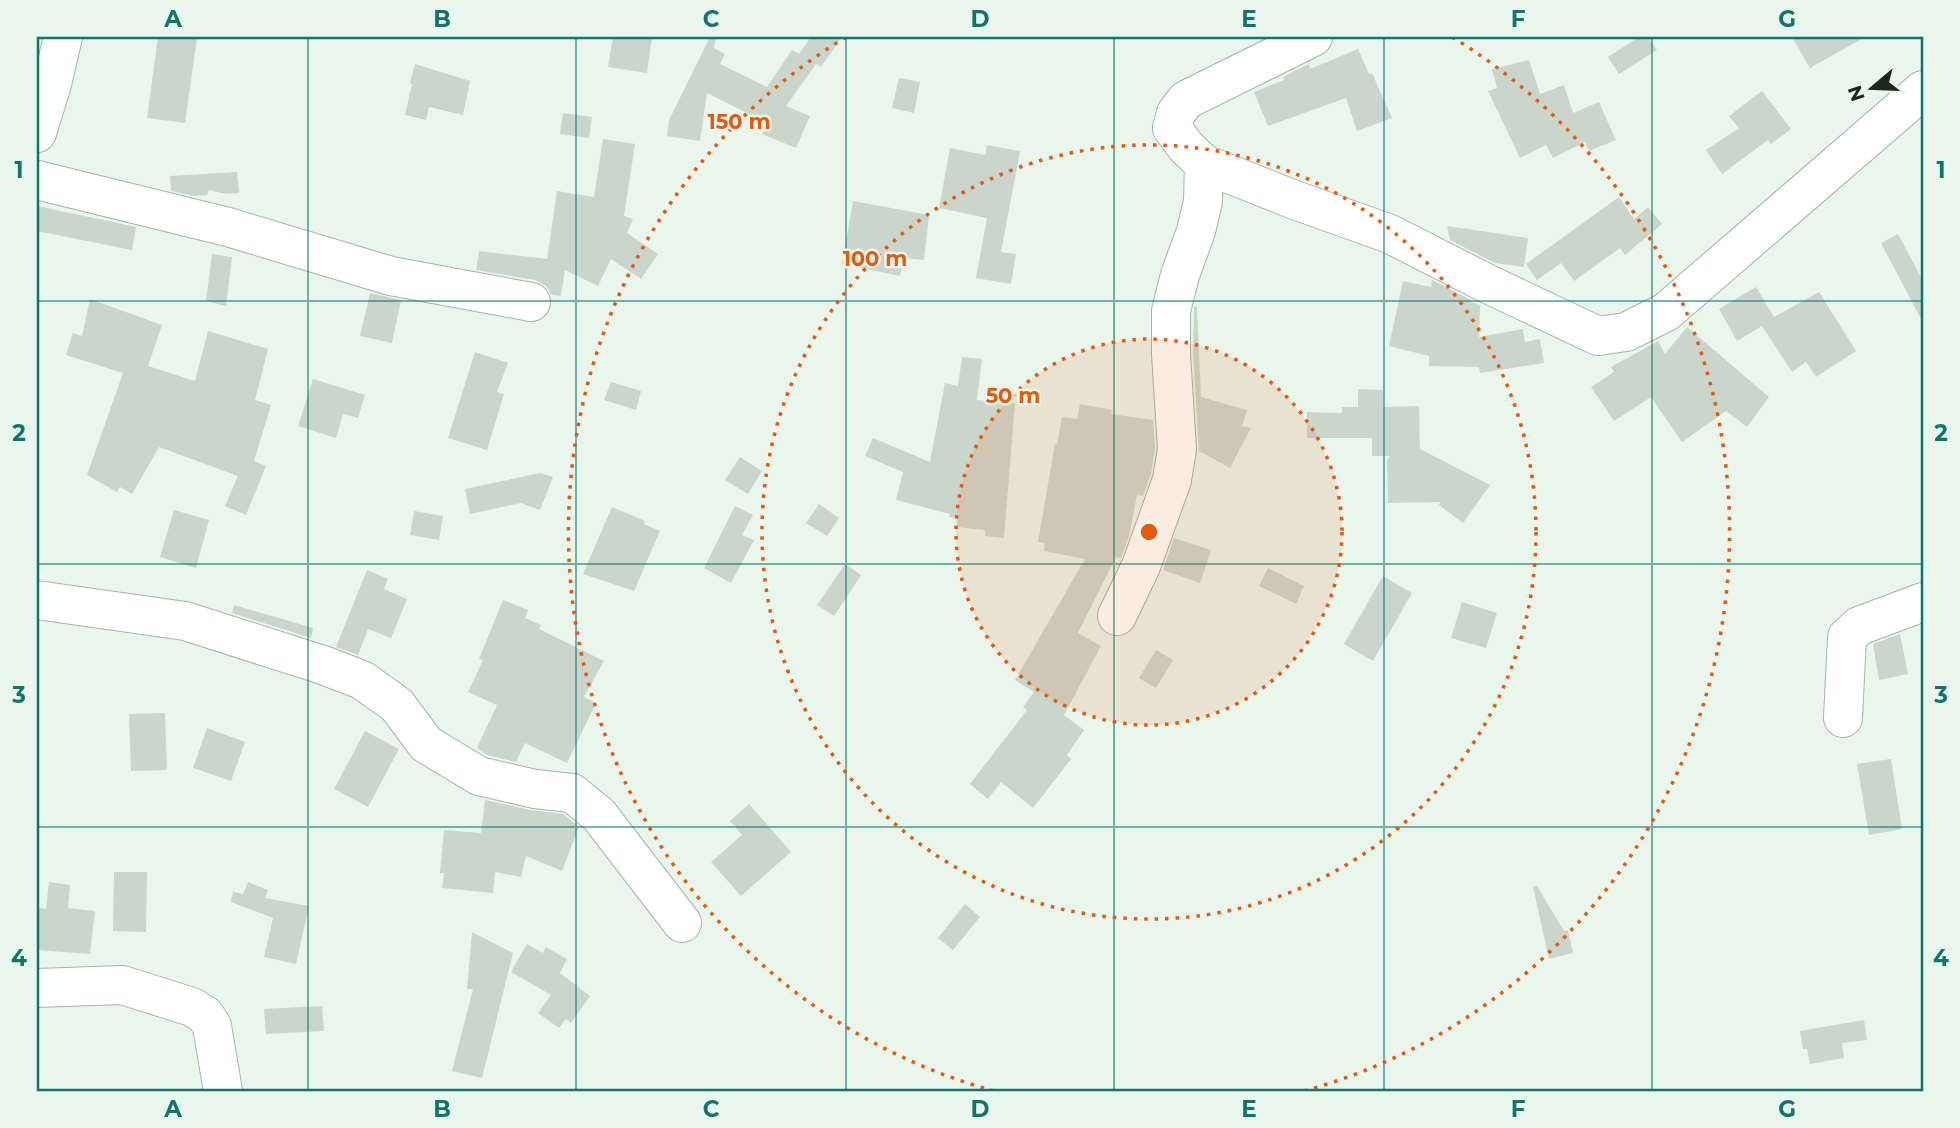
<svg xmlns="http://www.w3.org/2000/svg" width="1960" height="1128" font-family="Montserrat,sans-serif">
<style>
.building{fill:#cad6cc}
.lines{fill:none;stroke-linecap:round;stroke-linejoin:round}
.minor-casing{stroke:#a7b3a9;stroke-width:40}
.minor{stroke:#fff;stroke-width:38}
.grid{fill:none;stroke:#0f766e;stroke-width:2;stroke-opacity:0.55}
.ring{fill:none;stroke:#e8590c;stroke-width:3.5;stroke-dasharray:3.5 7}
.centre{fill:#e8590c;stroke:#e9f6ec;stroke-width:3.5}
.ring-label{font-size:21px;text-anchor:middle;font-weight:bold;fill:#e8590c;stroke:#e9f6ec;stroke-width:5;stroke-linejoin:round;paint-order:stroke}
.neatline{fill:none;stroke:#0f766e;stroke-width:2.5}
.grid-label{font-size:23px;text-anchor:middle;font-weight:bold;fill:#0f766e}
</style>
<rect width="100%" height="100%" fill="#e9f6ec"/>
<path class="building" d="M158,37l39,1 -12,85 -38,-5z
M613,37h39l-5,36 -39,-6z
M710,37h6l-2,11 11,6 -5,10 47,23 25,-37 7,4 12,-17h31l-21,30 -5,-3 -30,42 24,10 -14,32 -34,-14 5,-11 -60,-30 -7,48 -33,-5 2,-16z
M1639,37h9l9,13 -38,24 -11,-17z
M1792,37h73l-55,31z
M1358,49l11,25 3,-1 20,45 -35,13 -11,-33 -78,28 -14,-34 30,-12 -1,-3 26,-13 1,5z
M1529,60l11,34 24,-9 9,28 26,-11 17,38 -27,11 -4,-9 -32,16 -7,-13 -26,13 -32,-67 9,-3 -5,-19z
M415,64l55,17 -7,34 -34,-8 -3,13 -21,-5 7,-31 -2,-1z
M899,78l21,4 -6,31 -22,-5z
M1762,91l29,38 -20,15 -3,-4 -46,34 -16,-24 33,-22 -10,-12z
M563,113l29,4 -3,21 -29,-4z
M603,139l32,5 -11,72 9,3 -6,14 31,21 -17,25 -30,-20 -13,27 -33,-16 -4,26 -9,-1 -6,-9 -11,-6 -59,-10 3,-19 68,8 10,-68 37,6z
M987,145l33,6 -19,101 15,2 -5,30 -35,-6 11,-60 -48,-10 11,-60 35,7z
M237,172l2,21 -13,1 -17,-4 -2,5 -13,1 -23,-5 -1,-15z
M1619,197l15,22 14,-12 14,17 -37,31 -5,-7 -46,33 -13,-18 -24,17 -11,-16z
M853,201l76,14 -5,45 -20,-2 -4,18 -58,-12z
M37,206l99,21 -4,23 -95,-19z
M1447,226l81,12 -4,29 -29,-4 -45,-23z
M1898,234l25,47v42l-42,-80z
M212,254l20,3 -6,49 -20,-5z
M1432,280l39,20v2l9,3 -1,32 44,-8 2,13 15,-3 4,24 -64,10 -1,-6 -50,-1v-10l-40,-10 14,-65 28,6z
M1756,287l18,30 45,-25 37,59 -40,26 -10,-15 -14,10 -30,-46 -25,15 -18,-32z
M370,293l31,7 -9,43 -32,-7z
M90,299l72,26 -14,41 47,15 13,-50 60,18 -13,51 16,5 -17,56 12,5 -20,49 -21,-9 13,-30 -79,-29 -27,47 -12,-7 -3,5 -30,-17 36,-102 -57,-18 7,-22 9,3z
M1194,307h3l4,90 46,13 -5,16 9,2 -21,40 -31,-17 -6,-98z
M1687,327l82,70 -22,30 -21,-16 -44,31 -31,-45 -37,24 -23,-34 23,-15 -3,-5 47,-26 7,13z
M475,352l33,11 -11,29 7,2 -17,56 -39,-12z
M962,357l20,2 -5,41 38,3 -11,135 -19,-2v-6l-28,-3v-9l-8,-1 1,-3 -54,-14 7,-28 -38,-16 8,-18 57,24 15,-79 13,3z
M313,379l52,16 -7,23 -15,-4 -7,24 -38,-12z
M611,382l30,9 -5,19 -32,-10z
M1358,389l25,1v17l36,-1 1,43 70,36 -27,38 -24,-18 1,-3 -52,1 -1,-42 3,-5h-18v-18h-65v-26l35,1v-6h16z
M1080,404l32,6 -1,4 42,6 2,28 -4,26 -8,22 -6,-1 -8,41 -8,22 -5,-1 -38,76 23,13 -37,69 20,15 -17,25 4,4 -38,49 -32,-26 -13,17 -18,-15 57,-74 -4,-3 11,-15 -19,-12 70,-121 -41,-8 1,-8 -7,-1 17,-98h2l5,-27 15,2z
M740,457l22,14 -14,23 -23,-14z
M540,473l13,4 -13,33 -19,-7 -51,11 -5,-25z
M819,504l20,14 -12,18 -21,-13z
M735,506l18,9 -11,20 12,5 -23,43 -27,-15z
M612,507l33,14 -1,3 16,7 -26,60 -51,-17z
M174,510l35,10 -13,48 -36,-11z
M414,511l29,5 -4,24 -29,-5z
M1174,538l37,12 -11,33 -37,-13z
M845,564l16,11 -27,41 -17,-11z
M1268,568l36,18 -8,18 -37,-18z
M367,570l21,9 -4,10 23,10 -16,39 -23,-9 -10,26 -22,-8z
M1383,576l29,17 -39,68 -29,-17z
M503,600l25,10 -3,8 16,7 -2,4 65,32 -20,36 12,6 -29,60 -42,-20 -9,19 -29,-7 -10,-7 20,-43 -29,-13 15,-32 -4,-1z
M1462,602l35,11 -11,35 -35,-10z
M234,605l79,23 -2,10 -79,-25z
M1900,634l8,40 -29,6 -6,-36z
M1156,650l17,10 -17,28 -17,-10z
M165,713l2,57 -36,1 -2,-57z
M207,728l38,14 -14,39 -38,-13z
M365,731l34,18 -31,58 -34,-18z
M1891,759l11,70 -33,6 -12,-71z
M485,800l45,10 33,4 16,13 -17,44 -36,-15 -5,21 -26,-5 -2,21 -51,-5 2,-15h-4l4,-43 37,3z
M749,804l42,48 -50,44 -30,-34 31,-27 -12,-14z
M114,872h33l-1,60 -33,-1z
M49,882l21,3 -2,23 27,3 -5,43 -53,-4v-43l9,2z
M248,882l20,8 -3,8 44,8 -13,58 -32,-7 9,-39 -42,-16 2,-10 10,2z
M1537,886l27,45 4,-1 5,23 -24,6 -16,-72z
M965,904l15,13 -27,33 -15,-12z
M472,932l41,21 -31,125 -30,-7 21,-82h-6z
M527,944l16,9 3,-6 21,12 -7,14 30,23 -19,27 -5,-4 -7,9 -21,-15 13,-18 -40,-23z
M322,1006l2,25 -58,3 -2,-25z
M1864,1020l3,20 -25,3 2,15 -34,6 -3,-15h-4l-3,-18z"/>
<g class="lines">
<defs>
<path id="minor" d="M1313,37l-127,63 -10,13 -4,15 14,19 18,17 88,35 98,35 98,50 110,52 28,-4 40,-20 257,-222
M37,133l15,-49 11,-47
M37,180l191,47 163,49 140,26
M37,600l148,21 138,44 39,15 35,25 29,39 53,32 56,13 37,4 27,22 83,108
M1117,616l24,-50 31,-86 5,-31 -6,-95v-43l9,-36 16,-44 7,-30 1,-37
M1843,718l4,-81 12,-11 64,-24
M37,988l85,-3 70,22 13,8 7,11 11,65"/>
</defs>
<use href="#minor" class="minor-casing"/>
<use href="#minor" class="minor"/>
</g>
<path class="grid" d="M308,37v1054M576,37v1054M846,37v1054M1114,37v1054M1384,37v1054M1652,37v1054M37,301h1886M37,564h1886M37,827h1886"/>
<circle cx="1149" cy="532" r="193" fill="#e8590c" fill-opacity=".12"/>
<g class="ring">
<circle cx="1149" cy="532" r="193"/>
<circle cx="1149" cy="532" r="387"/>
<path d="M994 1091A580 580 0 0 1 846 37M1452 37A580 580 0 0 1 1304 1091"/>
</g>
<circle cx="1149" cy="532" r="10" class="centre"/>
<g class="ring-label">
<text x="739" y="129">150 m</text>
<text x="875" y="266">100 m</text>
<text x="1013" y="403">50 m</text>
</g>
<rect width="1960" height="1128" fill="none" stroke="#e9f6ec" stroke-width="77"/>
<g transform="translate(1872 88) rotate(251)" stroke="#e9f6ec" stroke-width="5" paint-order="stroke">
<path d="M0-5L12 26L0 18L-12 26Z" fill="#202421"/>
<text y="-10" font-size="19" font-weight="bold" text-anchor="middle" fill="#202421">N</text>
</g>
<rect x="38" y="38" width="1884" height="1052" class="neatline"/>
<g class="grid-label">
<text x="173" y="27">A</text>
<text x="442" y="27">B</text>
<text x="711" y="27">C</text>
<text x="980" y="27">D</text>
<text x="1249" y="27">E</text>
<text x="1518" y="27">F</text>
<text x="1787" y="27">G</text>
<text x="19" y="178">1</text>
<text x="1941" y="178">1</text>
<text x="19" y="441">2</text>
<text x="1941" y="441">2</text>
<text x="19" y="703">3</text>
<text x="1941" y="703">3</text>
<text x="19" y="966">4</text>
<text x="1941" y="966">4</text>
<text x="173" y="1117">A</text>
<text x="442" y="1117">B</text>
<text x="711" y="1117">C</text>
<text x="980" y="1117">D</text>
<text x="1249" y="1117">E</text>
<text x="1518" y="1117">F</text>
<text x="1787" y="1117">G</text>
</g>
</svg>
